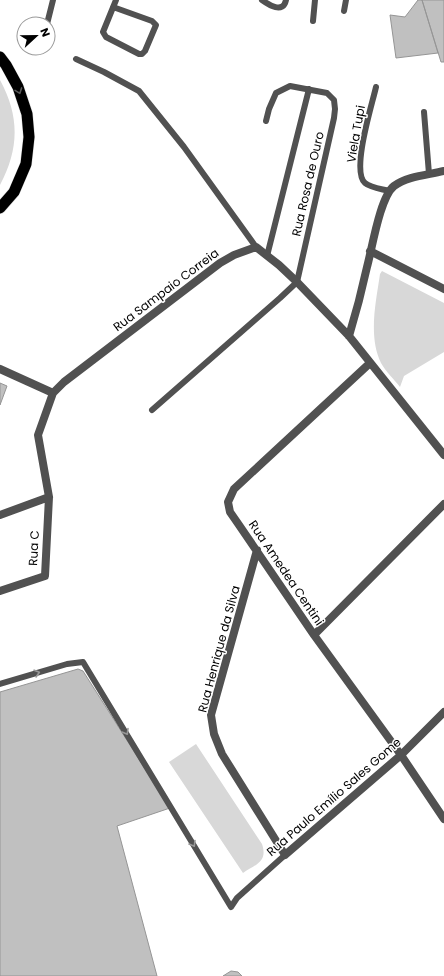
<svg xmlns="http://www.w3.org/2000/svg" width="444" height="976" font-family="Poppins,sans-serif">
<style>
.green{fill:#d8d8d8}
.building{fill:#c0c0c0;stroke:#959595}
.lines{fill:none;stroke-linecap:round;stroke-linejoin:round}
.trunk-casing{stroke:#dbdbdb;stroke-width:12}
.service{stroke:#515151;stroke-width:6}
.minor{stroke:#515151;stroke-width:8}
.trunk{stroke:#000;stroke-width:11}
.oneway{stroke:#595959}
.oneway2{stroke:#979797}
.labels{text-anchor:middle;stroke-width:3;stroke-linejoin:round;paint-order:stroke}
.street-label{font-size:12px;fill:#000;stroke:#fff}
</style>
<rect width="100%" height="100%" fill="#fff"/>
<path class="green" d="M0,80c20,37 19,69 0,105z
M382,271l62,32v49l-40,24 -4,11c-6,-8 -14,-15 -19,-24 -13,-27 -5,-61 -1,-89z
M196,744l66,100c6,18 -6,20 -19,29l-74,-111z"/>
<path class="building" d="M418,0h4l16,53 -42,5 -6,-43 15,2z
M422,0h22v62h-3z
M0,383l7,3 -7,19z
M78,669l5,2 87,137 -53,18 40,150h-157v-284z
M231,971l7,1 4,4h-19z"/>
<g class="lines">
<defs>
<path id="trunk" d="M0,57l6,8 12,22 9,27 2,23 -3,27 -12,28 -14,16"/>
</defs>
<use href="#trunk" class="trunk-casing"/>
<path class="service" d="M262,0c7,5 21,14 24,0
M113,7l39,14 4,4 -11,26 -3,3h-3l-33,-17 -3,-5 13,-32
M344,11l2,-11
M313,21l2,-21
M47,24l6,-24
M76,59l28,13 35,19 45,56 72,100
M376,87c-4,18 -25,84 -11,96 6,5 17,6 24,8
M424,112l5,62
M267,256l42,-167
M152,410l128,-112 17,-16 37,-164 1,-9 -1,-9 -7,-7 -37,-7 -14,7 -7,16 -3,12
M0,684l67,-20 16,-2 148,245 6,-9 48,-43"/>
<path class="minor" d="M370,251l74,38
M349,336c7,-23 13,-46 18,-69 5,-18 13,-70 27,-81 13,-10 34,-11 50,-15
M370,363l-136,126 -6,13 2,10 9,13 75,110 87,120 43,64
M0,369l53,24
M0,515l49,-18
M257,550l-46,165 3,19 8,20 63,101 116,-100 43,-43
M0,591l45,-15 4,-79 -11,-62 15,-42 11,-11 156,-119 14,-8 22,-8 23,18 18,17 52,54 95,119
M314,635l130,-131"/>
<use href="#trunk" class="trunk"/>
</g>
<defs><path id="oneway-chevron" d="M-2-3.5L2.5 0L-2 3.5" fill="none" stroke-width="1.6" stroke-linecap="round" stroke-linejoin="round"/></defs>
<use class="oneway" href="#oneway-chevron" transform="translate(19 91) rotate(70)"/>
<g class="oneway2">
<use href="#oneway-chevron" transform="translate(37 673) rotate(-16)"/>
<use href="#oneway-chevron" transform="translate(126 732) rotate(59)"/>
<use href="#oneway-chevron" transform="translate(193 844) rotate(59)"/>
</g>
<g class="labels">
<g class="street-label">
<text transform="translate(356 134) rotate(-80)" y="4">Viela Tupi</text>
<text transform="translate(308 184) rotate(-77)" y="4">Rua Rosa de Ouro</text>
<text transform="translate(166 290) rotate(-37)" y="4">Rua Sampaio Correia</text>
<text transform="translate(34 548) rotate(-87)" y="4">Rua C</text>
<text transform="translate(286 573) rotate(56)" y="4">Rua Amedea Centini</text>
<text transform="translate(219 649) rotate(-75)" y="4">Rua Henrique da Silva</text>
<text transform="translate(334 797) rotate(-41)" y="4">Rua Paulo Emílio Sales Gome</text>
</g>
</g>
<g transform="translate(36 36) rotate(68)"><circle r="19" fill="#ffffff" stroke="#999999"/>
<path d="M0-3L7 15L0 10L-7 15Z" fill="#000000"/>
<text y="-6" font-size="11" font-weight="bold" text-anchor="middle" fill="#000000">N</text>
</g>
</svg>
